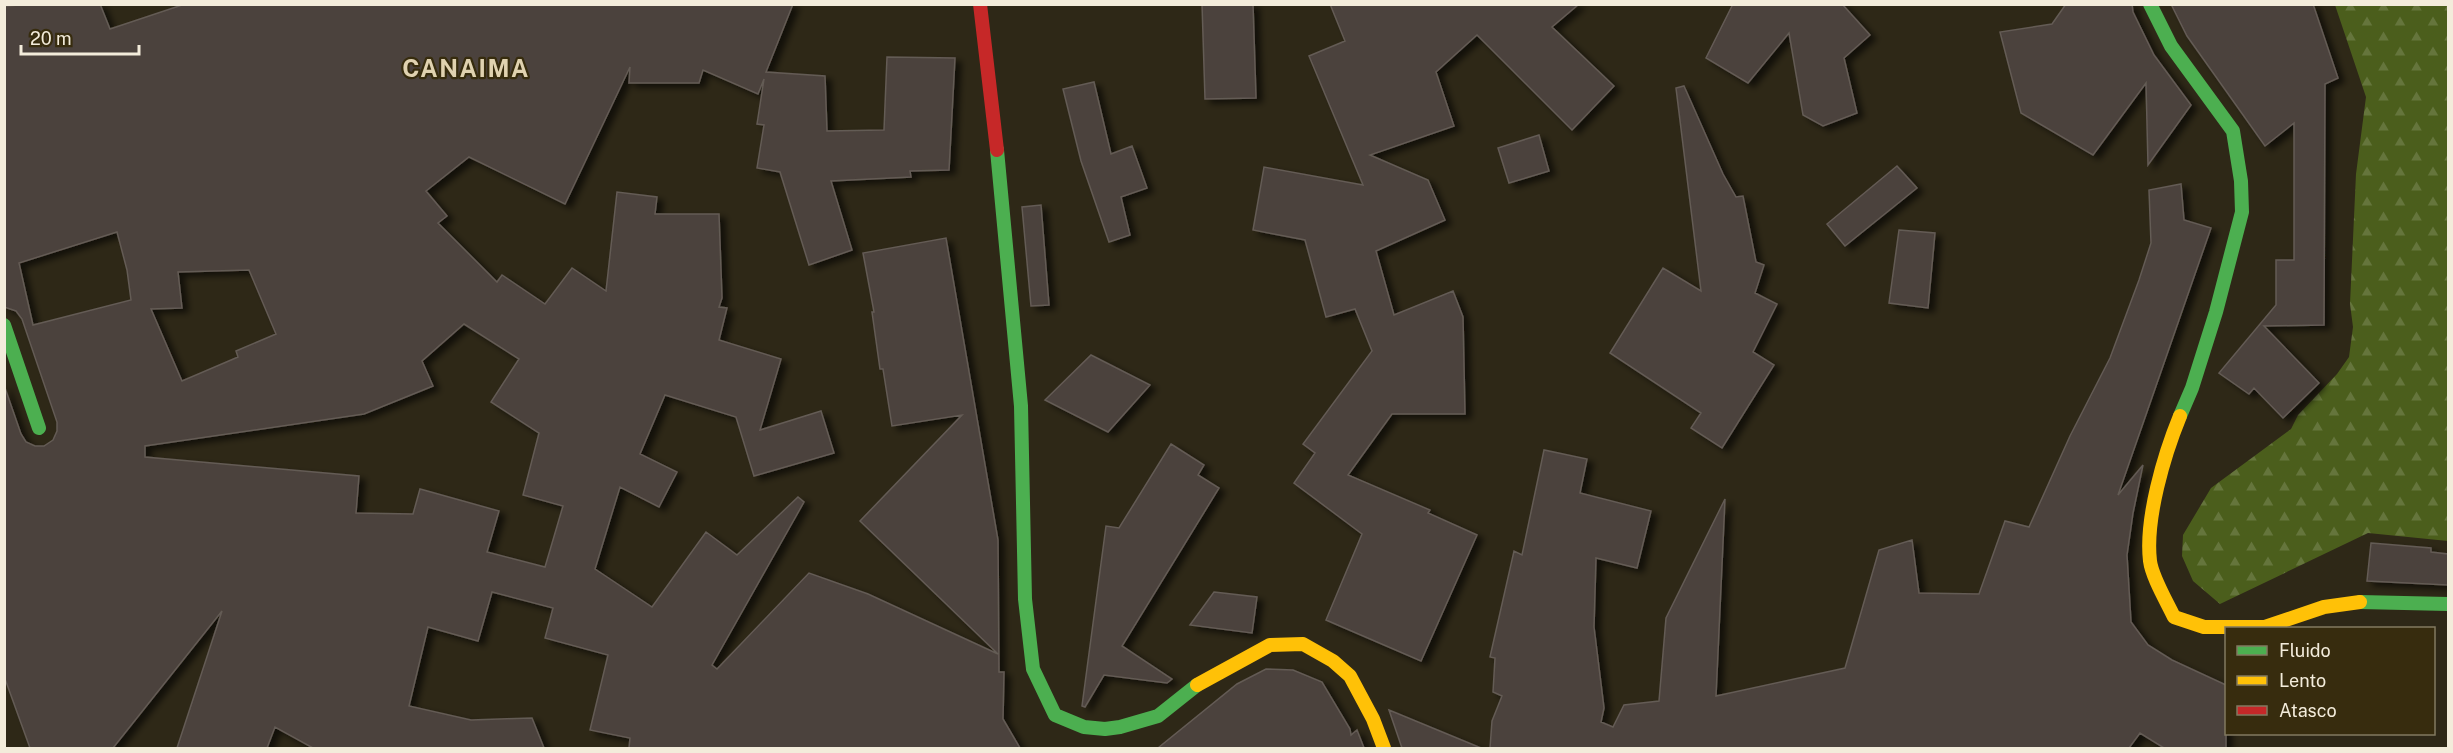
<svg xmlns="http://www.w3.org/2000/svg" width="2453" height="753" font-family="'Public Sans',sans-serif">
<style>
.forest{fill:url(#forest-firs)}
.building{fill:#4b423c;stroke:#645b55;stroke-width:1.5;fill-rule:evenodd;filter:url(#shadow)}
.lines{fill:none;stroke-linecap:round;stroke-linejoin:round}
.fast{stroke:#4caf50;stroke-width:14}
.slow{stroke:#ffc107;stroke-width:14}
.jam{stroke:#c62828;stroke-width:14}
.labels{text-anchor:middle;stroke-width:4.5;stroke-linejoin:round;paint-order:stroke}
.district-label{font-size:24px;font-weight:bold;letter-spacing:1.5px;fill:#e0d2b0;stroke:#372c0e}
</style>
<defs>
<pattern id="forest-firs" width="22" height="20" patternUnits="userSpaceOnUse" patternTransform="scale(1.5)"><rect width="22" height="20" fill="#4b5e1c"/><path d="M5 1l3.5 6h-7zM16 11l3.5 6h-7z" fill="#65753c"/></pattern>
<filter id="shadow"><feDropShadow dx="6" dy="4" stdDeviation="3" flood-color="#0009"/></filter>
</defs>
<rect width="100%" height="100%" fill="#2e2817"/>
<path class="forest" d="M2335,5h113v536l-80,-8 -148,71 -27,-23 -11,-25 1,-21 28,-47 80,-59 7,-14 39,-41 12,-17 4,-30 -3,-23 6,-130 10,-77z"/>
<path class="building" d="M37,4h63l10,25 75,-25h608l-27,68 59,4 2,55 57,-1 3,-73 68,1 -6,112 -39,1 1,6 -80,4 21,69 -43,15 -29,-93 -23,-4 7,-43 -7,-1 7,-45 -6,15 -55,-24 -4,13h-70l1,-16 -65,137 -96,-47 -43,34 21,25 -9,7 59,59 5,-7 43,29 27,-36 34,23 11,-99 40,5 -2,17h64l3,84 -3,9 8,1 -8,32 62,19 -21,71 61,-19 13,42 -80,23 -18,-59 -71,-22 -25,59 37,18 -18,35 -39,-20 -25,82 57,38 54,-75 31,23 61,-58 6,5 -92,163 5,4 92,-96 59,21 130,60 -138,-133 102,-106 -70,11 -9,-57h-3l-8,-57h2l-11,-59 83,-15 52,302 1,132h5l-1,47 17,29h-391l1,-10 -40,-8 18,-75 -63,-17 8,-30 -61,-16 -14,49 -50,-14 -19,79 62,14 61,-2 12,30h-231l-38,-21 -8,21h-90l45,-137 -109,137h-83l-26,-72v-291l17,49 5,8 9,4h9l9,-6 4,-9v-9l-35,-103 -6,-8 -12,-4v-301zM117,232l10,38 4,30 -98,25 -14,-62zM249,270l27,64 -40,17 2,6 -56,24 -31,-72 31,-1 -4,-36zM464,324l55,35 -28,43 48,31 -16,62 40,11 -18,61 -58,-15 12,-41 -79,-22 -7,25 -57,-1 3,-37 -214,-19v-11l219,-32 69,-28 -11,-25z
M1202,4h51l3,94 -51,1z
M1330,4h249l-27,23 62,59 -42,44 -95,-95 -41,37 18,54 -84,29 58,25 17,40 -69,31 18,64 59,-24 10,26 2,97h-73l-44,61 82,35 -2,3 49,22 -56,126 -95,-41 36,-86 -68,-51 21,-30 -12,-9 69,-93 -17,-42 -29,8 -21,-77 -52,-10 11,-63 99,18 -54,-129 36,-15z
M1733,4h109l28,31 -26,23 13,55 -34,13 -20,-11 -14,-82 -41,50 -42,-25z
M2066,4h66l1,8 21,43 37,50 -43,60 -2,-82 -53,72 -72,-42 -21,-81 52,-8z
M2171,4h142l25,74 -13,6 -1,241 -60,1 55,57 -36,35 -29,-30 -5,6 -30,-21 57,-68v-45h18v-137l-29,23 -78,-110z
M1094,82l17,72 21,-8 15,42 -26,9 9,38 -21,7 -28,-81 -18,-72z
M1684,86l39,88 13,23 7,-1 13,66 8,3 -9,28 22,11 -24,48 21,13 -52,83 -31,-20 10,-15 -91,-60 53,-85 38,23 -25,-203z
M1539,135l10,36 -40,12 -11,-35z
M1897,166l20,22 -72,58 -18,-22z
M2181,184l3,36 27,8 -93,267 25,-30 -10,48 -6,42 4,67 17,23 24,15 54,25v63h-62l-24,-15 -11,15h-639l2,-27 10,-25 -9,-4 2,-34 -5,-1 24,-106 8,4 22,-105 43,9 -7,34 71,18 -14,57 -41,-10 -2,69 10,81 -3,14 12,5 11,-22 35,-4 7,-83 59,-119 -9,197 129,-28 34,-118 33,-10 7,53 60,1 26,-73 24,6 41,-91 40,-78 29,-78 12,-37 -2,-53z
M1041,205l8,100 -18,1 -9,-99z
M1899,230l36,3 -7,75 -39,-5z
M1091,355l59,30 -42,47 -63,-32z
M1171,444l33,21 -6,10 21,13 -97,158 50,33 -5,4 -63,-8 -19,32 -3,-1 24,-180 13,2z
M2371,543l60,5v4l17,2v31l-81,-4z
M1214,592l43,5 -5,36 -62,-8z
M1266,669l27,1 29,12 28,47 1,6 6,-5 7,18h-206l79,-64z
M1389,710l92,38h-79z"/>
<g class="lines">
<path class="fast" d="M2150,4l21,42 62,85 8,50 1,31 -26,100 -24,76 -12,28
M997,150l24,256 4,193 8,70 22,46 29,12 21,2 15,-2 38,-11 39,-31
M4,325l35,103
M2360,602l88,2"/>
<path class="slow" d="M2180,416c-16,39 -35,103 -30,145 2,16 17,41 24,56l30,10h61l59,-20 36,-5
M1197,685l73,-40 33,-1 30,17 17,15 23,43 11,29"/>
<path class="jam" d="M980,4l17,146"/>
</g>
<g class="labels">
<g class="district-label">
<text x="466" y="77">CANAIMA</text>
</g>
</g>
<rect width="2453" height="753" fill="none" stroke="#f3ecdb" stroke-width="12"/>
<rect x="2225" y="627" width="210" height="108" fill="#372c0e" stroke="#827960" stroke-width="1.5"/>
<rect x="2237" y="646" width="30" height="9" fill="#4caf50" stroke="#827960" stroke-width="1.5"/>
<text x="2279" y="657" font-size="18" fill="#f3ecdb">Fluido</text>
<rect x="2237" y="676" width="30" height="9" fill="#ffc107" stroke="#827960" stroke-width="1.5"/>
<text x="2279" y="687" font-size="18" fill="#f3ecdb">Lento</text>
<rect x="2237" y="706" width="30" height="9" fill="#c62828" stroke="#827960" stroke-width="1.5"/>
<text x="2279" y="717" font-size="18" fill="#f3ecdb">Atasco</text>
<path d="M21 45v9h118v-9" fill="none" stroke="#f3ecdb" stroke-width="3"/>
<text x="30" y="45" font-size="18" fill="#f3ecdb" stroke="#372c0e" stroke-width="4.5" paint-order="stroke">20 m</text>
</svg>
